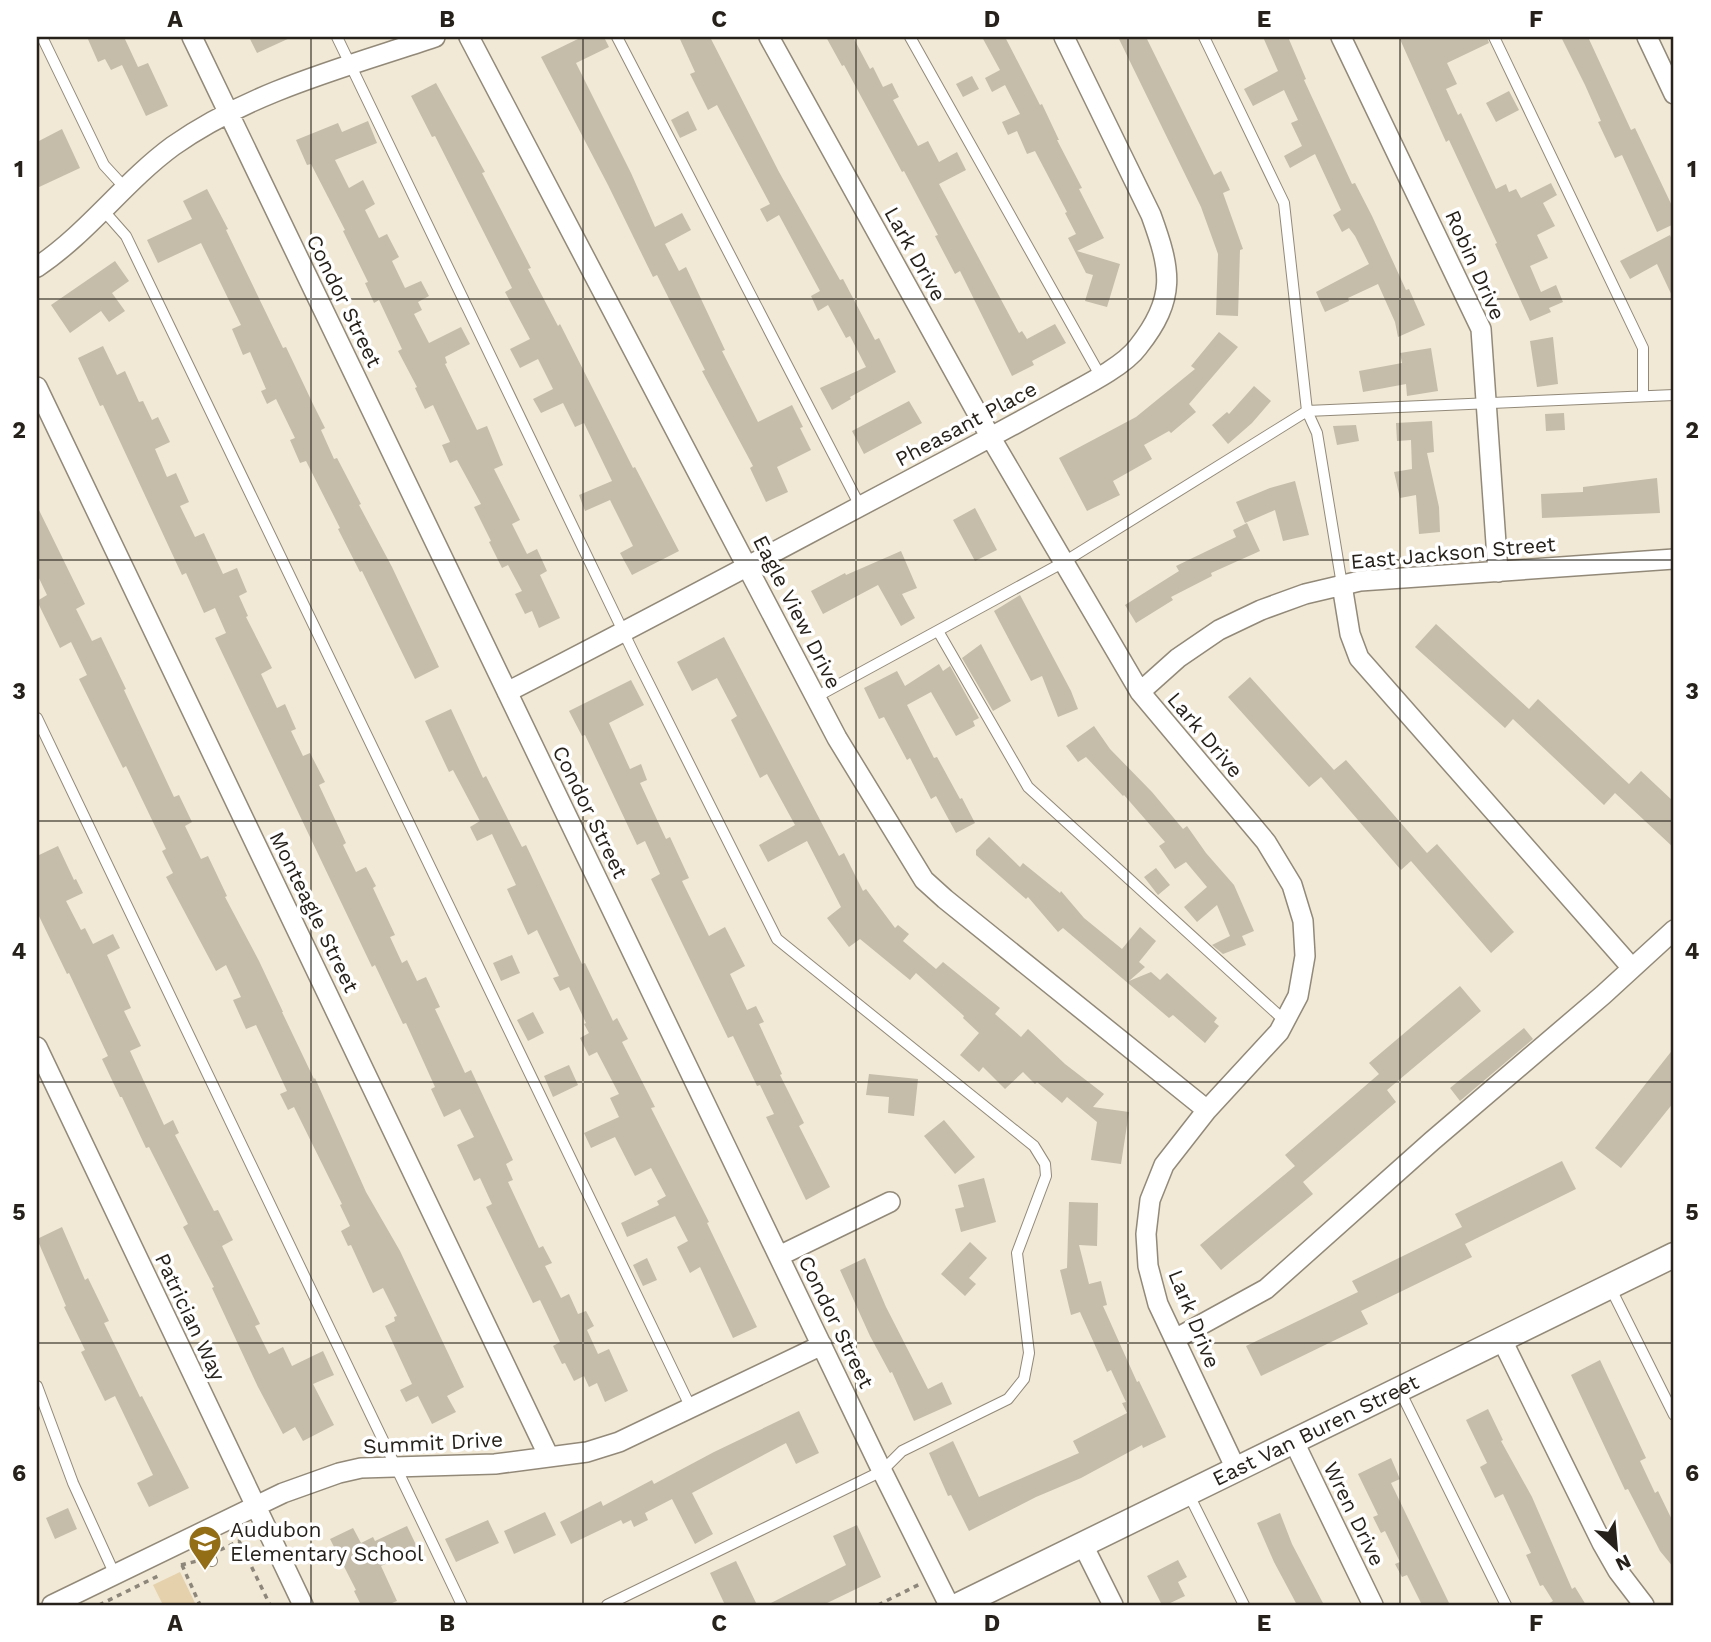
<svg xmlns="http://www.w3.org/2000/svg" width="1711" height="1642" font-family="'Work Sans',sans-serif">
<style>
.green{fill:#e5d1ab}
.building{fill:#c5bcaa}
.lines{fill:none;stroke-linecap:round;stroke-linejoin:round}
.service-casing{stroke:#928979;stroke-width:12}
.minor-casing{stroke:#928979;stroke-width:22}
.tertiary-casing{stroke:#928979;stroke-width:27}
.path{stroke:#8d867a;stroke-width:3.5;stroke-dasharray:5 5;stroke-linecap:butt}
.service{stroke:#fff;stroke-width:10}
.minor{stroke:#fff;stroke-width:19}
.tertiary{stroke:#fff;stroke-width:24}
.grid{fill:none;stroke:#26221b;stroke-width:2;stroke-opacity:0.55}
.labels{text-anchor:middle;stroke-width:7;stroke-linejoin:round;paint-order:stroke}
.street-label{font-size:21px;fill:#26221b;stroke:#fff}
.poi-label{font-size:21px;fill:#26221b;stroke:#fff;text-anchor:start}
.neatline{fill:none;stroke:#26221b;stroke-width:2.5}
.grid-label{font-size:23px;text-anchor:middle;font-weight:bold;fill:#26221b}
</style>
<rect width="100%" height="100%" fill="#f1e8d6"/>
<path class="green" d="M180,1572l16,33h-33l-10,-20z"/>
<path class="building" d="M87,37h37l14,30 10,-4 20,43 -22,10 -24,-51 -11,5 -6,-11 -7,3z
M249,37h43l-35,16z
M582,37h22l5,10 -33,16 55,110 24,54 27,-14 9,17 -26,14 14,27 7,-4 39,83 -3,1 36,71 34,-17 11,22 -3,1 11,22 -34,17 11,25 -22,10 -16,-34 3,-2 -51,-95 3,-1 -48,-95 -4,2 -45,-92 -67,-128z
M679,37h31l69,135 61,108 3,-1 32,61 4,-2 17,34 -46,25 1,2 -19,11 -12,-22 46,-21 -16,-31 -4,2 -18,-33 -10,6 -7,-15 9,-5 -41,-76 -12,7 -7,-13 10,-5 -53,-99 -9,5 -18,-36 5,-2z
M826,37h27l17,32 3,-2 10,20 9,-4 7,14 -6,3 25,46 10,-5 11,21 18,-10 9,18 -27,14 80,149 3,-2 5,8 28,-15 11,19 -34,18 2,4 -22,11 -52,-105 -5,3 -20,-38 3,-1 -34,-64 -2,1 -58,-107 -2,1z
M982,37h23l35,68 2,-1 17,36h-2l25,48 -3,1 25,49 -27,13 43,13 -13,43 -22,-6 8,-26 -7,-2 -18,-35 8,-4 -11,-21 2,-1 -32,-61 -8,3 -10,-23 -9,4 -6,-13 18,-8 -15,-29 -13,7 -7,-14 15,-8z
M1118,37h28l68,138 7,-4 9,19 -7,3 20,56 -3,1 -2,66 -22,-1 2,-61 -17,-47z
M1263,37h25l18,42 -2,1 48,104 3,-1 17,33 34,74 3,-1 16,36 -27,12 -3,-15 -17,-38 -30,14 1,3 -24,11 -9,-20 53,-28 -14,-28 -6,-8 -7,4 -9,-17 8,-5 -26,-56 -25,14 -6,-12 18,-10 -11,-23 7,-3 -14,-30 -31,16 -9,-17 34,-18z
M1399,37h88l2,6 -42,20 10,21 -11,5 12,26 3,-2 35,76 10,-5 3,8 7,-3 5,9 30,-15 6,12 -14,8 12,23 -18,9 11,23 -18,8 11,26 15,-7 7,17 -14,6 2,4 -21,9 -35,-77 2,-1 -48,-103 -3,2z
M1561,37h27l43,93 4,-2 39,82v14l-17,8 -35,-77 -7,3 -17,-36 3,-1 -16,-36z
M972,76l7,13 -16,8 -7,-13z
M436,83l49,89 -3,1 49,95 -3,1 30,57 2,-2 73,144 2,-1 44,84 -47,24 -12,-22 13,-7 -23,-46 -25,11 -6,-16 33,-14 -28,-58 -9,4 -12,-24 -22,10 -8,-14 20,-10 -15,-30 -18,9 -10,-19 20,-10 -25,-47 7,-4 -77,-152 -3,1 -21,-41z
M1509,91l10,19 -23,12 -10,-19z
M688,111l9,19 -17,8 -9,-18z
M368,121l9,22 -42,17 14,28 14,-8 12,24 -10,6 14,28 8,-4 12,23 -7,4 13,27 16,-7 8,15 -11,6 4,8 -8,4 15,29 32,-16 9,17 -25,13 2,6 -2,1 32,66 10,-4 16,39 -9,4 26,51 -8,4 15,30 10,-5 10,22 -7,4 20,43 -21,10 -7,-17 -7,3 -10,-20 7,-3 -14,-26 -6,3 -13,-26 2,-1 -17,-34 7,-3 -24,-44 -7,3 -8,-18 8,-3 -17,-37 -8,4 -10,-21 2,-1 -19,-36 4,-2 -23,-49 -5,3 -9,-20 3,-1 -25,-51 2,-1 -34,-66 -4,1 -11,-25 42,-17 4,9z
M62,129l18,39 -43,20v-46z
M207,189l21,40 -2,1 57,118 3,-1 27,57 12,24 -4,2 13,29 3,-1 24,46 -2,1 33,62 47,100 -24,12 -53,-108 -2,1 -22,-43 2,-1 -34,-67 -6,2 -10,-23 5,-2 -19,-39 -9,5 -6,-13 5,-2 -16,-37 -7,3 -11,-26 9,-4 -40,-82 -43,20 -11,-23 45,-21 -9,-18z
M1670,235l4,10v55l-17,-36 -27,15 -10,-18z
M115,261l14,20 -17,12 13,18 -16,11 -8,-11 -31,22 -19,-28z
M1219,332l19,15 -49,57 7,8 -25,21 -2,-2 -25,14 8,14 -39,22 7,14 -33,16 -28,-53 77,-41 59,-48 -4,-3z
M1553,337l5,47 -21,3 -7,-46z
M103,346l14,29 8,-4 14,31 4,-1 9,19 6,-3 12,25 -15,7 12,28 9,-4 13,29 -9,4 15,31 9,-4 19,41 14,-6 10,24 -8,4 9,20 -2,1 26,51 -11,6 16,34 8,-4 11,25 -5,2 12,25 7,-3 15,29 -6,3 27,58 -3,2 13,27 10,-5 10,19 -3,2 22,47 -5,2 12,26 5,-3 10,21 9,-4 14,30 -5,2 30,64 6,-3 42,90 -7,4 7,16 -5,2 31,66 4,-2 9,17 -7,3 16,32 8,-4 9,20 8,-3 8,15 -7,4 11,24 11,-5 19,42 -23,11 -8,-19 -8,4 -5,-11 -10,5 -9,-18 -3,1 -9,-18 7,-4 -20,-42 -7,3 -47,-96 6,-3 -12,-26 -6,3 -17,-36 17,-8 -14,-28 -16,8 -13,-28 4,-2 -29,-64 -3,1 -28,-59 -3,2 -157,-329 11,-5 -11,-25 -11,5 -18,-40 -4,2 -79,-170 -3,1 -22,-48z
M1431,348l7,43 -31,5 -1,-12 -43,8 -4,-21 43,-8 -2,-10z
M1254,386l17,15 -19,22 -24,21 -16,-19 15,-13 2,2z
M909,401l13,22 -58,31 -12,-23z
M1564,413l1,17 -19,1 -1,-17z
M1432,421l2,31 -7,1 12,54 1,25 -21,2 -3,-39 -16,3 -6,-26 18,-3 -1,-29 -14,1 -1,-18z
M1356,425l3,16 -22,4 -4,-19z
M1657,478l3,35 -118,5 -1,-24 42,-2v-5z
M1295,481l14,54 -26,6 -8,-31 -30,13 -9,-21 34,-14z
M37,506l48,98 -9,5 16,32 9,-4 25,52 -2,1 50,107 5,-2 13,27 -7,4 16,33 7,-3 19,40 -2,1 34,64 24,51h-1l32,67 1,-1 51,114 34,59 64,136 -17,9 9,16 -24,12 -14,-28 -12,6 -6,-12 12,-6 -27,-58 10,-5 -1,-4 3,-1 -14,-28 -10,5 -22,-48 -3,1 -7,-15 9,-5 -10,-21 2,-1 -48,-97 -6,3 -8,-16 7,-3 -31,-66 -10,4 -13,-29 8,-3 -15,-32 -10,6 -50,-94 7,-4 -11,-22 4,-2 -40,-83 -3,2 -44,-89 8,-4 -16,-33 -11,6 -23,-47 10,-6 -10,-21z
M975,508l22,42 -22,11 -22,-41z
M1247,523l13,28 -49,22 1,3 -41,21 2,3 -37,23 -11,-18 54,-34 -3,-5 60,-29 -3,-7z
M901,551l16,37 -15,6 13,24 -14,8 -23,-41 -55,29 -12,-23 34,-18 1,2z
M1020,595l51,96 7,18 -20,8 -16,-41 -11,5 -37,-70z
M1436,624l93,85 9,-10 91,85 12,-13 33,31v46l-59,-55 -11,12 -91,-86 -8,9 -90,-81z
M724,637l115,219 5,-3 19,38 3,-2 29,39 3,-3 11,9 -6,7 33,28 7,-7 57,46 -5,6 26,23 7,-8 37,35 39,30 -11,13 36,5 -8,52 -30,-4 6,-38 -30,-25 -5,6 -25,-21 -2,2 -12,-12 -18,17 -22,-22 -4,5 -19,-17 19,-22 -16,-15 1,-2 -48,-43 -6,7 -50,-41 -11,8 -22,-29 14,-11 -34,-66 -39,21 -9,-17 36,-20 -28,-51 -7,4 -29,-58 6,-4 -20,-38 -25,13 -15,-29z
M981,644l30,57 -18,10 -31,-53z
M939,664l4,7 7,-5 29,52 -6,3 2,5 -19,10 -25,-44 -24,13 27,53 3,-1 23,42 2,-1 13,25 -19,10 -20,-37 -5,3 -21,-41 -3,2 -23,-43 -5,2 -15,-31 33,-17 8,15z
M1250,677l84,93 12,-10 81,93 10,-9 77,88 -23,21 -80,-92 -10,9 -80,-93 -12,10 -81,-90z
M631,680l13,25 -35,18 21,46 11,-5 6,16 -7,3 26,56 4,-2 19,41 -7,3 27,55 16,-9 20,39 -15,8 17,36 9,-4 8,16 -5,2 23,50 -2,1 24,48 -5,3 31,61 -24,13 -40,-83 8,-3 -14,-29 -3,1 -24,-50 -5,2 -77,-159 9,-5 -15,-33 -8,4 -52,-110 -3,1 -13,-25z
M451,709l32,69 3,-2 36,71 4,-2 56,119 3,-1 28,58 4,-3 11,21 -6,3 33,65 -4,1 58,114 -2,1 50,104 -24,11 -33,-71 -10,6 -13,-26 11,-6 -13,-25 -48,21 -6,-14 38,-18 -2,-4 9,-5 -15,-28 -16,8 -20,-39 -24,11 -7,-15 35,-16 -9,-19 9,-4 -22,-42 -8,4 -9,-18 9,-5 -5,-9 2,-1 -17,-36 -9,4 -7,-13 6,-2 -22,-46 -9,5 -21,-46 9,-4 -24,-51 -15,7 -7,-14 10,-6 -27,-51 -4,2 -24,-51z
M1094,726l16,23 42,43 31,37 4,-3 19,27 28,32 20,46 -12,5 4,9 -23,9 -11,-9 18,-9 -13,-31 -20,17 -13,-15 23,-20 -21,-25 -11,7 -16,-23 6,-4 -41,-47 -1,1 -37,-39 -8,5 -12,-16z
M989,837l31,30 3,-4 37,30 1,-2 23,27 38,31 18,-22 16,14 -17,21 6,5 -16,14 22,-9 9,8 7,-7 50,45 -3,4 5,4 -14,17 -32,-28 -4,3 -106,-90 -5,4 -30,-35 -2,2 -50,-44v-5z
M58,846l16,34 2,-1 7,14 -17,8 15,29 4,-2 8,16 20,-10 7,14 -13,7 24,53 -7,3 17,35 -11,5 34,74 9,-5 6,13 -4,2 39,76 4,-1 15,30 -11,6 38,78 -5,2 14,28 14,-7 9,19 31,-15 11,24 -21,9 21,41 -31,16 -8,-14 -12,7 -25,-47 -46,-99 2,-1 -31,-60 5,-3 -39,-77 -3,1 -24,-51h-2l-18,-38 6,-3 -39,-83 -2,1 -30,-62v-56z
M1156,868l14,17 -12,10 -14,-18z
M512,955l8,18 -19,8 -8,-18z
M1460,986l21,25 -94,79 9,12 -93,80 10,12 -92,76 -21,-25 95,-79 -10,-11 94,-81 -10,-11z
M533,1012l11,21 -16,8 -11,-21z
M1524,1028l9,11 -73,62 -10,-13z
M1674,1048v54l-53,66 -26,-20z
M569,1065l9,20 -25,12 -9,-21z
M869,1074l49,5 -4,37 -26,-3 1,-16 -23,-2z
M944,1120l31,37 -20,17 -31,-38z
M1562,1161l14,28 -111,55 7,13 -111,54 7,13 -107,52 -15,-30 112,-54 -6,-11 110,-54 -7,-13z
M984,1178l12,44 -35,10 -6,-23 9,-2 -6,-22z
M1069,1202l29,1 -1,43 -18,-1 10,39 12,-3 6,24 -4,1 34,76 2,-1 27,56 -23,11 -1,-3 -61,33 -45,19 -67,34 -18,-36 -3,1 -19,-43 24,-12 26,56 100,-44 -6,-12 54,-28 -5,-10 4,-1 -15,-32 -4,2 -27,-60 -9,3 -11,-45 7,-2z
M62,1227l23,53 3,-2 21,43 -5,2 36,74 2,-1 47,92 -40,19 -12,-24 16,-8 -38,-79 -10,5 -24,-49 4,-2 -21,-43 2,-1 -29,-67z
M970,1242l17,16 -18,20 7,6 -11,12 -24,-22z
M647,1258l10,22 -14,6 -10,-21z
M865,1258l21,49 42,82 14,-7 10,22 -38,17 -22,-49 -2,1 -20,-37 -30,-66z
M1600,1360l46,98 -6,3 15,32 3,-2 16,33v44l-14,-17 -32,-62 -3,1 -54,-115z
M1488,1409l15,31 -2,1 31,56 40,92 3,-2 11,18h-40l7,-4 -10,-16 -3,1 -14,-31 5,-2 -28,-59 -8,4 -15,-31 7,-4 -21,-43z
M799,1411l20,42 -23,11 -10,-21 -94,50 21,41 -18,10 -23,-45 -27,14 3,7 -14,7 -3,-7 -8,4 -2,-4 -50,24 -11,-22 41,-21 2,5 49,-26 2,4 60,-32z
M1391,1458l9,21 -9,4 59,122h-28l-15,-30 -5,2 -7,-13 5,-2 -15,-31 -4,2 -8,-16 5,-2 -20,-41z
M68,1508l9,21 -22,10 -9,-21z
M545,1512l11,23 -42,19 -10,-23z
M1280,1513l12,31 32,61h-27l-23,-43 -17,-39z
M488,1520l11,23 -43,19 -11,-23z
M857,1525l24,52 -58,28h-56l79,-40 -13,-29z
M407,1526l11,23 -37,17 16,35 -10,4h-26l-7,-14 2,-1 -26,-51 23,-11 8,15 12,-6 2,4z
M1178,1560l9,17 -9,5 7,14 -19,9h-4l-15,-29z
M736,1561l21,44h-32l-15,-32z"/>
<g class="lines">
<defs>
<path id="service" d="M42,37l62,128 22,24
M337,37l298,619 142,283 257,207 11,18 1,12 -29,77 12,100 -5,26 -16,20 -106,52 -20,20 -275,134
M617,37l243,469
M910,37l191,340
M1204,37l80,166 23,208 10,22 25,152
M1494,37l149,311v48
M103,210l23,26 565,1172
M938,631l90,156 257,234
M816,697l248,-135 243,-151 367,-16
M37,718l425,887
M1610,1287l64,128
M37,1386l36,97 42,92
M1399,1389l107,216
M1188,1493l56,112
M198,1534l14,27"/>
<path id="minor" d="M192,37l690,1434 67,134
M469,37l368,701 87,142 21,19 262,211
M769,37l222,401 149,254 126,150 26,43 11,36 2,35 -7,40 -19,36 -72,78 -43,55 -14,35 -4,34 2,32 10,38 78,165
M1341,37l140,292 17,243
M1647,37l27,57
M37,267c51,-34 87,-85 136,-121 78,-55 173,-79 262,-109
M37,387l512,1070
M1342,585l8,49 9,24 273,310
M507,692c151,-77 300,-158 450,-237 36,-19 71,-38 107,-58 22,-12 60,-31 74,-50 39,-49 33,-77 13,-132l-87,-178
M1140,692l38,-34 41,-28 42,-20 44,-16 55,-13 314,-22
M37,1047l266,558
M779,1256l111,-54
M1175,1339l91,-50 166,-148 171,-146 71,-65
M1502,1340l100,203 16,28 26,34
M1294,1442l79,163
M1083,1545l30,60
M52,1605l231,-112 56,-20 22,-5 134,-4 92,-12 32,-10 203,-97"/>
<g id="tertiary">
<path id="s1" d="M959,1605l715,-350"/>
</g>
</defs>
<use href="#service" class="service-casing"/>
<use href="#minor" class="minor-casing"/>
<use href="#tertiary" class="tertiary-casing"/>
<path class="path" d="M220,1550l19,-9 31,64
M181,1565l16,-4
M182,1565l18,40
M99,1605l59,-29
M878,1605l42,-21"/>
<use href="#service" class="service"/>
<use href="#minor" class="minor"/>
<use href="#tertiary" class="tertiary"/>
</g>
<path class="grid" d="M311,37v1568M583,37v1568M856,37v1568M1128,37v1568M1400,37v1568M37,299h1637M37,560h1637M37,821h1637M37,1082h1637M37,1343h1637"/>
<defs>
<symbol id="school-pin" viewBox="-11 -11 22 30"><path d="M0 17L-7.5 6A9.5 9.5 0 1 1 7.5 6Z" fill="#936e16" stroke="#fff"/><path d="M0-5L7-2L0 1L-7-2ZM-4 1L0 2.5L4 1V4Q0 6-4 4Z" fill="#fff"/></symbol>
</defs>
<g fill-rule="evenodd">
<use href="#school-pin" x="186" y="1523" width="38" height="52"/>
</g>
<g class="labels">
<g class="street-label">
<text transform="translate(915 254) rotate(61)" y="7">Lark Drive</text>
<text transform="translate(1475 265) rotate(66)" y="7">Robin Drive</text>
<text transform="translate(344 301) rotate(64)" y="7">Condor Street</text>
<text transform="translate(966 424) rotate(-28)" y="7">Pheasant Place</text>
<text transform="translate(1453 553) rotate(-5)" y="7">East Jackson Street</text>
<text transform="translate(797 612) rotate(63)" y="7">Eagle View Drive</text>
<text transform="translate(1205 735) rotate(50)" y="7">Lark Drive</text>
<text transform="translate(590 812) rotate(64)" y="7">Condor Street</text>
<text transform="translate(314 912) rotate(64)" y="7">Monteagle Street</text>
<text transform="translate(190 1317) rotate(65)" y="7">Patrician Way</text>
<text transform="translate(1194 1319) rotate(68)" y="7">Lark Drive</text>
<text transform="translate(836 1322) rotate(64)" y="7">Condor Street</text>
<text dy="7" stroke="none"><textPath href="#s1" startOffset="397">East Van Buren Street</textPath></text>
<text transform="translate(433 1443) rotate(-3)" y="7">Summit Drive</text>
<text transform="translate(1354 1514) rotate(64)" y="7">Wren Drive</text>
</g>
<g class="poi-label">
<text x="230" y="1537">Audubon<tspan x="230" dy="24">Elementary School</tspan></text>
</g>
</g>
<rect width="1711" height="1642" fill="none" stroke="#ffffff" stroke-width="77"/>
<g transform="translate(1616 1548) rotate(154)" stroke="#ffffff" stroke-width="5" paint-order="stroke">
<path d="M0-5L12 26L0 18L-12 26Z" fill="#26221b"/>
<text y="-10" font-size="19" font-weight="bold" text-anchor="middle" fill="#26221b">N</text>
</g>
<rect x="38" y="38" width="1634" height="1566" class="neatline"/>
<g class="grid-label">
<text x="175" y="27">A</text>
<text x="447" y="27">B</text>
<text x="719" y="27">C</text>
<text x="992" y="27">D</text>
<text x="1264" y="27">E</text>
<text x="1536" y="27">F</text>
<text x="19" y="177">1</text>
<text x="1692" y="177">1</text>
<text x="19" y="438">2</text>
<text x="1692" y="438">2</text>
<text x="19" y="699">3</text>
<text x="1692" y="699">3</text>
<text x="19" y="959">4</text>
<text x="1692" y="959">4</text>
<text x="19" y="1220">5</text>
<text x="1692" y="1220">5</text>
<text x="19" y="1481">6</text>
<text x="1692" y="1481">6</text>
<text x="175" y="1631">A</text>
<text x="447" y="1631">B</text>
<text x="719" y="1631">C</text>
<text x="992" y="1631">D</text>
<text x="1264" y="1631">E</text>
<text x="1536" y="1631">F</text>
</g>
</svg>
